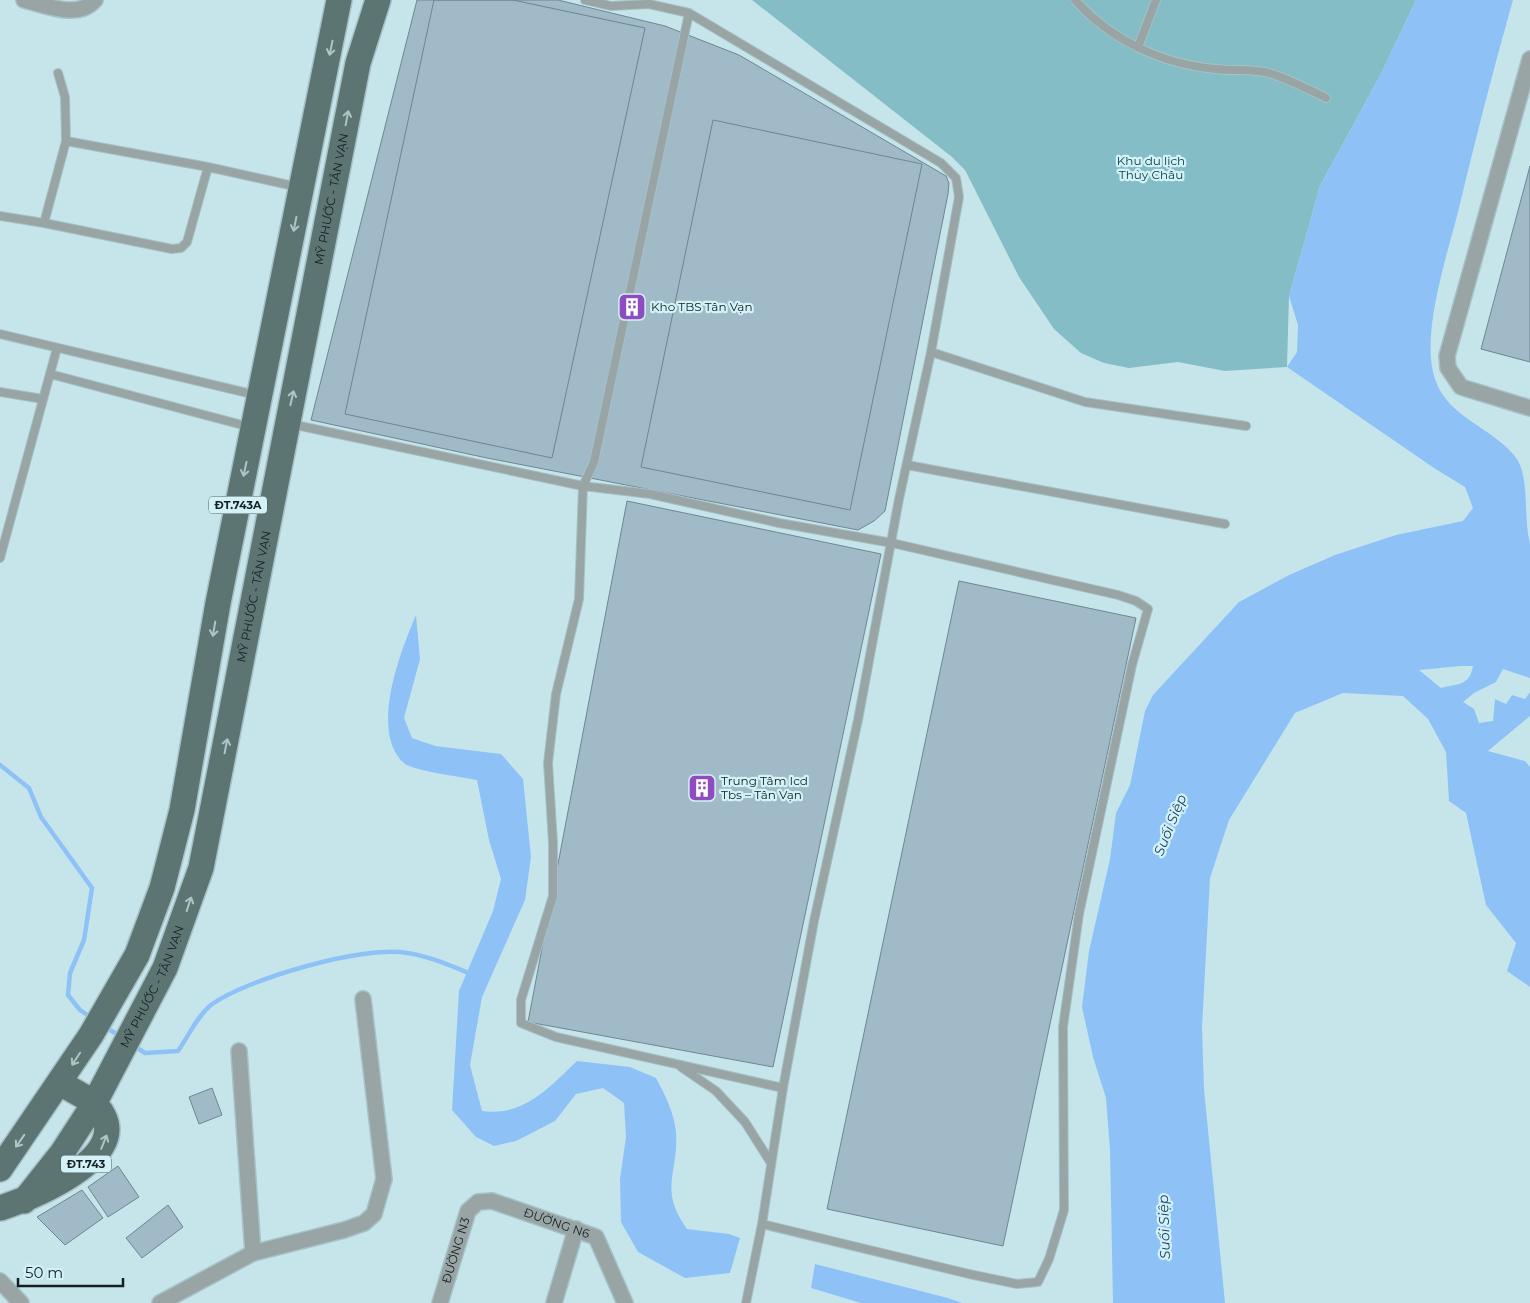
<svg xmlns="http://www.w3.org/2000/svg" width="1530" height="1303" font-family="Montserrat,sans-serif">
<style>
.green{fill:#85bdc7}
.water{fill:#8ec2f6;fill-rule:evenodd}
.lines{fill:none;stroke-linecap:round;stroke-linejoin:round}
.stream{stroke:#8ec2f6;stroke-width:4.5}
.building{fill:#a0bac7;stroke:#6e8692}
.lane-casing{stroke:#a6c1c7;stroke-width:10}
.street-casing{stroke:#a6c1c7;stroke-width:18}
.primary-casing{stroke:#a6c1c7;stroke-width:28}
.lane{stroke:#98a5a4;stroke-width:8}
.street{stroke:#98a5a4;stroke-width:15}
.primary{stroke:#5c7573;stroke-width:25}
.oneway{stroke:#a9c6c9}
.labels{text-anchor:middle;stroke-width:4.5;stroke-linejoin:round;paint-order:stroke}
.shield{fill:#d3f2f8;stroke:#4d5e62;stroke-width:1}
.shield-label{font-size:11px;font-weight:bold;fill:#131f21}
.park-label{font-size:12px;fill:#09383f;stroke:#d3f2f8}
.street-label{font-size:12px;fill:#131f21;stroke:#d3f2f8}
.poi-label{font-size:12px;fill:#131f21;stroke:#d3f2f8;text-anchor:start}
.water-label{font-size:14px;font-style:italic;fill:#153a5c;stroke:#d3f2f8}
</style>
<rect width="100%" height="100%" fill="#c6e5eb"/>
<path class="green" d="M752,0h664l-35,74 -61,112 -31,110 -2,71 -62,4 -47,-9 -49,6 -25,-5 -23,-10 -27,-24 -35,-52 -54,-107 -13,-13z"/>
<path class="water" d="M1416,0h97c-20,70 -38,141 -55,212 -11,44 -38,123 -23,167 13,40 59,48 82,80 13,21 6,59 13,84v135l-27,-9 -7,13 -22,11 -11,9 11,7 5,14 14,-2 2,-22 11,5 6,-9 13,4 5,-7v24l-42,35 37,10 5,6v220l-23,-16 9,-28 -30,-38 -20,-92 -17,-12 -3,-49 -18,-33 -25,-23 -60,-3 -48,20 -66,107 -19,58 -8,150 2,61 21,214h-112l-3,-153 -4,-52 -13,-41 -11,-50 7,-56 21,-92 6,-46 14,-28 15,-74 8,-16 86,-93 50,-27 46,-20 61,-20 67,-14 10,-13 -8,-21 -31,-19 -147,-101 10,-15 1,-27 -9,-29 31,-110 61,-112zM1461,666h12c-4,21 -15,17 -32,22l-22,-18z
M416,615l4,44 -16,59 8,20 23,8 66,8 22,25 8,78 -6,43 -43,97 -12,68 12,46c41,6 67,-23 95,-50l53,6 26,11c9,17 18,34 20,54 3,41 -18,57 11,97l42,5 11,4 -10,35 -45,5 -47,-26 -17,-30 -1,-43 6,-42 -2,-34 -21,-15 -27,6 -21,27 -39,20 -22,5 -18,-9 -24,-27 7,-119 34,-80 8,-32 -12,-39 -12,-60c-15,-3 -62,-9 -72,-16 -37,-31 -4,-114 11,-149z
M815,1264l133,34 14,5h-101l-50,-15z"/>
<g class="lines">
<path class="stream" d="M0,765l29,23 12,29 51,71 -8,52 -14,33 -2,22 12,15 12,8
M104,1026l17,11
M134,1046l11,7 33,-2c10,-14 19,-35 33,-46 35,-26 153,-60 196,-52 22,3 44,13 64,21"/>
</g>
<path class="building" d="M417,0h141l107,26 74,29 207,121 3,7 -1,11 -63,317 -11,10 -16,9 -371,-72 -176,-38z
M434,0h79l132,28 -93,430 -207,-44z
M713,120l209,44 -72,346 -209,-43z
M1530,166v196l-49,-13z
M627,501l254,53 -108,513 -245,-45z
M959,581l177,37 -133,628 -176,-37z
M212,1088l10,27 -23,9 -10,-27z
M118,1166l21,31 -31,20 -20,-30z
M82,1190l21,28 -38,27 -28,-28z
M168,1205l15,22 -41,31 -16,-20z"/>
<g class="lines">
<defs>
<path id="lane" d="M585,0l26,6 38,-2 40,9 252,150 15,15 3,19 -28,155 154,50 161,24
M1075,0c37,41 87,64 141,69 17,2 37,0 53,4 20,6 39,16 57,25
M689,13l-95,449 -11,24 67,8 129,29 113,20 226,52 18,6 12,8 -16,56 -53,249 -16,113 1,183 -15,49 -11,23 -21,2 -48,-10 -207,-50
M1138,47l18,-47
M58,73l7,24 1,44
M0,216l44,7 22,-82 142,26 90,20
M44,223l128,26 9,-1 6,-6 21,-75
M0,334l256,61
M50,374l200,53
M0,392l43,7
M291,424l292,62 -4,113 -23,95 -8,69 5,80v53l-32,104v23l35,14 227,51
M907,465l318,59
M0,558l57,-210
M681,1067l35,24 29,31 26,41
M746,1303l16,-79 21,-136 31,-167 44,-201 41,-221 32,-147"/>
<g id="street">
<path d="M24,0c21,5 54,20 71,0"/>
<path d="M1530,59l-83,297 1,12 13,19 69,21"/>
<path d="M239,1051l14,202"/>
<path d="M0,1281l21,22"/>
<path d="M160,1303l93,-50 91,-23 20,-7 10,-9 10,-35 -21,-180"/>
<path id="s1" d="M440,1303l28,-92 10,-9 14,-1 104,36 29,66"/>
<path d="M554,1303l22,-74"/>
</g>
<g id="primary">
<path d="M0,1169l91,-134 46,-80 25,-67 20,-78 36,-207 121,-603"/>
<path id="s2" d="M24,1201l38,-48 32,-49 71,-136 36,-100 157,-805 20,-63"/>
<path d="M1,1208c32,-11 126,-49 102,-93 -7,-15 -29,-23 -43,-32"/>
</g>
</defs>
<use href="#lane" class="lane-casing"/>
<use href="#street" class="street-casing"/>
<use href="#primary" class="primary-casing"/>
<use href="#lane" class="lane"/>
<use href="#street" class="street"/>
<use href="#primary" class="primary"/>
</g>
<defs><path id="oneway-shaft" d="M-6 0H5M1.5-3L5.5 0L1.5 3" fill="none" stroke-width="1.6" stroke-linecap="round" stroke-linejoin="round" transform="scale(1.25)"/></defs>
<g class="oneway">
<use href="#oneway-shaft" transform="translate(331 48) rotate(102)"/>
<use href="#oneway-shaft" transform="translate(347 118) rotate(-79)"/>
<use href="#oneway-shaft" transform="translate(295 224) rotate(101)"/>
<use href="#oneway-shaft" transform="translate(292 398) rotate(-77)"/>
<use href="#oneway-shaft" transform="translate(245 469) rotate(102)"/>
<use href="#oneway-shaft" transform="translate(214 629) rotate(100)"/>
<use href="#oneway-shaft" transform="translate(226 746) rotate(-79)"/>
<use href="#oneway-shaft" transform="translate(189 904) rotate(-72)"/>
<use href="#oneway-shaft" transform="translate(76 1059) rotate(123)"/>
<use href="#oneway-shaft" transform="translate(20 1141) rotate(125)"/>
<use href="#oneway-shaft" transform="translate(104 1142) rotate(-68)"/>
</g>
<defs>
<symbol id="building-square" viewBox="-11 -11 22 22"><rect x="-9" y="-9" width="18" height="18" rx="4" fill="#8f4cc0" stroke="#d3f2f8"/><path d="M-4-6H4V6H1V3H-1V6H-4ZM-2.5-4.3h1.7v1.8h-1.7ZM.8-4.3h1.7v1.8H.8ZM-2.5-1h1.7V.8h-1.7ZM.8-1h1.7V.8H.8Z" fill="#fff"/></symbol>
</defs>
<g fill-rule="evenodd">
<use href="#building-square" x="616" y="291" width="32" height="32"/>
<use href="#building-square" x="686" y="772" width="32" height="32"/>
</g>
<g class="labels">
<g class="shield">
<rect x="209" y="496.5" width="58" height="17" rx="4"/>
<rect x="61" y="1155.5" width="50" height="17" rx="4"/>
</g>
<g class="shield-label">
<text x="238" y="509">ĐT.743A</text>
<text x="86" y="1168">ĐT.743</text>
</g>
<g class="park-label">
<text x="1151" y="165">Khu du lịch<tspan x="1151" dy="14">Thủy Châu</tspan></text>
</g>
<g class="street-label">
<text dy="4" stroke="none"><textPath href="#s2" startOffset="1061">MỸ PHƯỚC - TÂN VẠN</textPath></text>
<text dy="4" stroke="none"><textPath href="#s2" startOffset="656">MỸ PHƯỚC - TÂN VẠN</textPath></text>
<text dy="4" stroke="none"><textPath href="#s2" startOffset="251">MỸ PHƯỚC - TÂN VẠN</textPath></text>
<text dy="4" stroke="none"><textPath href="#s1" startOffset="192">ĐƯỜNG N6</textPath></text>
<text dy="4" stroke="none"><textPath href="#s1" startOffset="55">ĐƯỜNG N3</textPath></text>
</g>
<g class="poi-label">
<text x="651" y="311">Kho TBS Tân Vạn</text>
<text x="721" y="785">Trung Tâm Icd<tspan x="721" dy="14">Tbs – Tân Vạn</tspan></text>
</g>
<g class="water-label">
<text transform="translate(1170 825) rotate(-68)" y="5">Suối Siệp</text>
<text transform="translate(1164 1227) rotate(-92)" y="5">Suối Siệp</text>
</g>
</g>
<path d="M18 1278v8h105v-8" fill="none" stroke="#131f21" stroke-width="2.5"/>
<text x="25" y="1278" font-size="15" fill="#131f21" stroke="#d3f2f8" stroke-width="4" paint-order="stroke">50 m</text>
</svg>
